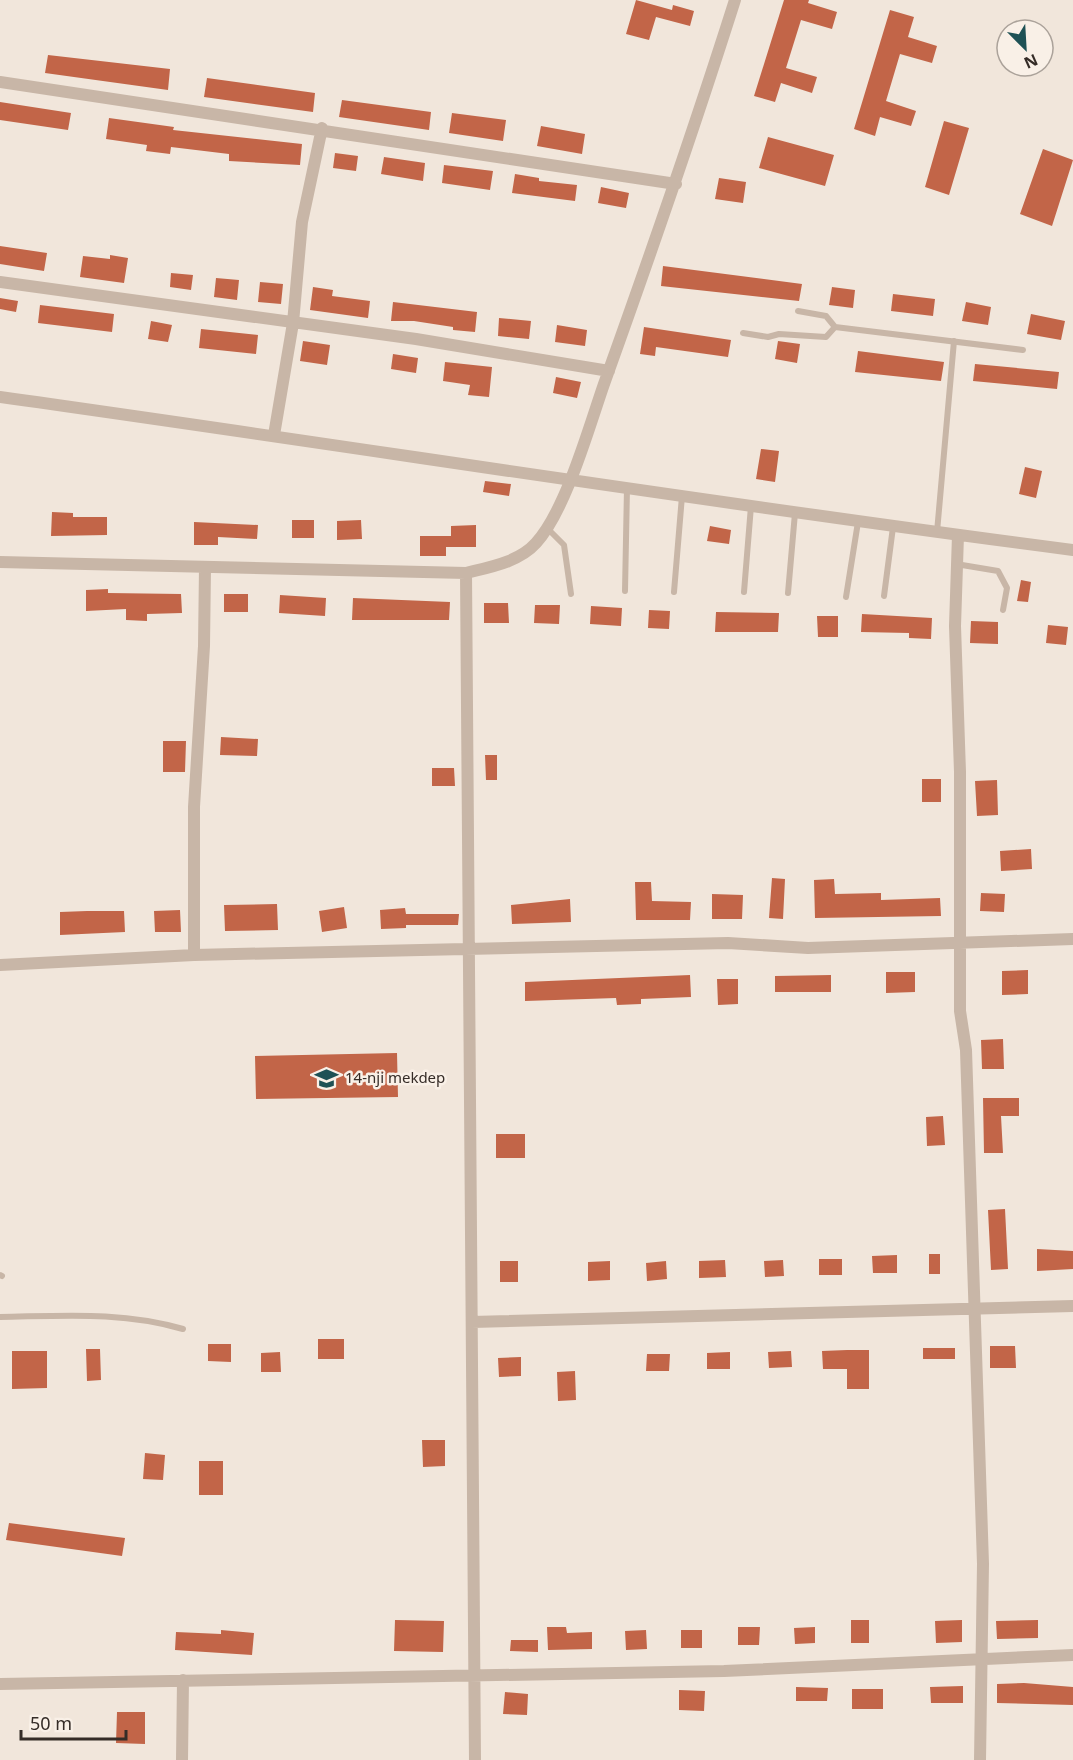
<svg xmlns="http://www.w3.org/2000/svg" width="1073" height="1760" font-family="'Noto Sans',sans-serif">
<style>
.building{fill:#c26548}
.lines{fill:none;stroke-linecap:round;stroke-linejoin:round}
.lane{stroke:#c8b6a7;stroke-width:6}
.street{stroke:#c8b6a7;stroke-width:12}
.labels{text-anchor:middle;stroke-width:5;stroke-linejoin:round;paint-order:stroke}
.poi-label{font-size:15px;fill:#352c27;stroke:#f9f0e7;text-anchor:start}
</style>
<rect width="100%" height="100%" fill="#f1e6db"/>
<path class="building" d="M636,0l36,10 1,-5 21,6 -4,15 -34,-9 -7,23 -23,-6z
M784,0h25l-1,3 29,9 -5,17 -31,-9 -15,48 31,9 -5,16 -31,-10 -6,19 -21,-6z
M890,10l24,7 -6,20 29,9 -5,17 -32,-9 -14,47 30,10 -5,15 -31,-9 -5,19 -21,-7z
M48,55l122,14 -2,21 -123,-17z
M207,78l108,15 -2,19 -109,-15z
M342,100l89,12 -2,18 -90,-13z
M0,102l71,11 -3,17 -68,-10z
M452,113l54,7 -3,21 -54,-8z
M109,118l65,9 -1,3 129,14 -2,21 -71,-4v-7l-58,-7 -1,7 -24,-3 1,-6 -41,-6z
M944,121l25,7 -20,67 -24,-8z
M541,126l44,8 -3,20 -45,-8z
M768,137l66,18 -9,31 -66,-18z
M1043,149l30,11 -21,66 -32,-12z
M335,153l23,3 -2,15 -23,-3z
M384,157l41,6 -2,18 -42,-7z
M444,165l49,6 -3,19 -48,-7z
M515,174l24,4v3l38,4 -2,16 -63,-8z
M719,178l27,4 -3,21 -28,-4z
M601,187l28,6 -3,15 -28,-5z
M0,246l47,7 -3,18 -44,-7z
M110,255l18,3 -4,25 -44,-6 3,-21 27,3z
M663,266l139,18 -3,17 -138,-15z
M171,273l22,2 -2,15 -21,-3z
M216,278l23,2 -2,20 -23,-3z
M260,282l23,2 -2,20 -23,-2z
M313,287l20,3 -1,6 38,5 -2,17 -58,-8z
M832,287l23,3 -2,18 -24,-3z
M893,294l42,5 -2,17 -42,-5z
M0,298l18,3 -2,11 -16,-3z
M393,302l84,10 -2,20 -22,-2v-3l-39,-6h-23z
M966,302l25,5 -3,18 -26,-4z
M40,305l74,9 -2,18 -74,-9z
M1031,314l34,7 -4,19 -34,-6z
M499,318l32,3 -2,18 -31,-3z
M151,321l21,4 -4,17 -20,-3z
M557,325l30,5 -2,16 -30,-4z
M644,327l87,13 -3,17 -72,-10 -1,9 -15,-2z
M201,329l57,6 -2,19 -57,-6z
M303,341l27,4 -3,20 -27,-4z
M778,341l22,3 -3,19 -22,-4z
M858,351l86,11 -3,19 -86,-9z
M393,354l25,4 -2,15 -25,-4z
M445,362l47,5 -3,30 -21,-2 2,-10 -27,-4z
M975,364l84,8 -2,17 -84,-8z
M556,377l25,5 -4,16 -24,-5z
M761,449l18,2 -4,31 -19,-3z
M1025,467l17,4 -6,27 -17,-4z
M485,481l26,3 -2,12 -26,-4z
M52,512l21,1v4h34v18l-56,1z
M292,520h22v18h-22z
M361,520l1,19 -25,1v-19z
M194,522l64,3 -1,14 -39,-2v8h-24z
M476,525v22h-30v9h-26v-20h31v-10z
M710,526l21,4 -2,14 -22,-3z
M1021,580l10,2 -3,20 -11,-1z
M108,589v4l73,1 1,19 -35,1v7l-21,-1v-11l-40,2v-21z
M224,594h24v18h-24z
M280,595l46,3 -1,18 -46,-3z
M353,598l97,4 -1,18h-97z
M484,603h24l1,20h-25z
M535,605h25l-1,19 -25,-1z
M591,606l31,2 -1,18 -31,-2z
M649,610l21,1 -1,18 -21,-1z
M716,612l63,1 -1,19h-63z
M862,614l70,4 -1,21 -22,-1v-5l-48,-1z
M817,616h21v21h-20z
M971,621l27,1v22l-28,-1z
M1048,625l20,2 -2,18 -20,-2z
M221,737l37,2 -1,17 -37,-1z
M163,741h23l-1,31h-22z
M485,755h12v25h-11z
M432,768h22l1,18h-23z
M922,779h19v23h-19z
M997,780l1,35 -21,1 -2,-35z
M1031,849l1,20 -31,2 -1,-20z
M772,878l13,1 -2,40 -14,-1z
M834,879l1,15 46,-1v7l59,-2 1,18 -126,2 -1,-38z
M635,882h16l1,19 39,1 -1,18h-54z
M981,893l24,1 -1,18 -24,-1z
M712,894l31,1 -1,24h-30z
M570,899l1,23 -59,2 -1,-19z
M277,904l1,26 -53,1 -1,-26z
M344,907l3,21 -25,4 -3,-21z
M405,908l1,6h53l-1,11h-52v3l-25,1 -1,-19z
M180,910l1,22h-26l-1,-21z
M87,911h37l1,21 -65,3v-23z
M1028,970v24l-26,1v-24z
M886,972h29v20l-29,1z
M690,975l1,22 -50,2v5l-24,1 -1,-7 -91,3v-19z
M831,975v17h-56v-16z
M717,979h21v25l-20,1z
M1003,1039l1,30h-22l-1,-29z
M397,1053l1,44 -142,2 -1,-43z
M983,1098h36v18h-18l2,37h-19z
M943,1116l2,29 -18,1 -1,-29z
M496,1134h29v24h-29z
M1005,1209l3,60 -17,1 -3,-60z
M1037,1249l36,2v18l-36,2z
M929,1254h11v20h-11z
M897,1255v18h-24l-1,-17z
M819,1259h23v16h-23z
M725,1260l1,17 -27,1v-17z
M783,1260l1,16 -19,1 -1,-16z
M500,1261h18v21h-18z
M610,1261v19l-22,1v-19z
M666,1261l1,18 -20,2 -1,-18z
M318,1339h26v20h-26z
M208,1344h23v18l-23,-1z
M990,1346h25l1,22h-26z
M923,1348h32v11h-32z
M86,1349h14l1,31 -14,1z
M847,1350h22v39h-22v-20h-24l-1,-18z
M12,1351h35v37l-35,1z
M791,1351l1,16 -23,1 -1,-16z
M280,1352l1,20h-20v-19z
M730,1352v17h-23v-16z
M647,1354h23l-1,17h-23z
M521,1357v19l-22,1 -1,-19z
M575,1371l1,29 -18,1 -1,-29z
M422,1440h23v26l-22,1z
M145,1453l20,2 -2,25 -20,-1z
M199,1461h24v34h-24z
M9,1523l116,15 -3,18 -116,-16z
M395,1620l49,1 -1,31 -49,-1z
M851,1620h18v23h-18z
M962,1620v22l-26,1 -1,-22z
M1038,1620v18l-41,1 -1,-18z
M547,1627h19l1,6 25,-1v17l-44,1z
M738,1627h22l-1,18h-21z
M815,1627v16l-20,1 -1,-16z
M221,1630l33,3 -2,22 -77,-5 1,-18 45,2z
M646,1630l1,19 -21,1 -1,-19z
M681,1630h21v18h-21z
M511,1640h27v12l-28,-1z
M1024,1683l49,4v18l-76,-2v-19z
M963,1686v17h-32l-1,-16z
M796,1687l32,1 -1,13h-31z
M852,1689h31v20h-31z
M679,1690l26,1 -1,20 -25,-1z
M505,1692l23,2 -1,21 -24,-1z
M117,1712h28v32l-29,-1z"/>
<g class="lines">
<path class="lane" d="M798,311l28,5 9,11 188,23
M743,333l25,4 11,-3 47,3 9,-10
M547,528l17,17 7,49
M937,532l17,-191
M956,564l42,7 9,17 -4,22
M625,591l2,-103
M674,592l8,-96
M744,592l7,-86
M788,593l7,-80
M884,596l9,-69
M846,597l12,-75
M0,1275l2,1
M0,1317c62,-1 122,-6 183,12"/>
<path class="street" d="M0,82l676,102
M0,282l416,57 193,32
M0,397c358,50 715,107 1073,153
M274,435l19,-112 9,-101 20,-94
M958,535l-3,91 5,146v239l6,39 17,514 -3,196
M0,562l466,11c24,-6 53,-11 70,-30 30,-33 53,-116 68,-159 46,-128 90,-255 131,-384
M466,573l9,1187
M194,955v-148l10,-161 1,-79
M0,965l194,-10 534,-12 80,5 265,-9
M472,1322l601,-16
M0,1684l724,-13 349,-16
M182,1760l1,-80"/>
</g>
<defs>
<symbol id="school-bare" viewBox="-9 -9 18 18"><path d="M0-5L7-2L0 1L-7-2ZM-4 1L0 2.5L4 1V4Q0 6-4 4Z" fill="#1e5155" stroke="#f9f0e7" stroke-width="2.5" paint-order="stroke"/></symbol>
</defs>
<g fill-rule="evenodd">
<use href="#school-bare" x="310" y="1062" width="33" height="33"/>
</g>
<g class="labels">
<g class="poi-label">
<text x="345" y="1083">14-nji mekdep</text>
</g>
</g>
<g transform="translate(1025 48) rotate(156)"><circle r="28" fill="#f9f0e7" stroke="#aba29a" stroke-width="1.5"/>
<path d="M0-4.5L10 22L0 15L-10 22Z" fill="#1e5155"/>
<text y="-9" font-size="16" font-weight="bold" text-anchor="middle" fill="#352c27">N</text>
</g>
<path d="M21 1730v9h105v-9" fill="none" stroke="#352c27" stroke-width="3"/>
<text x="30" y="1730" font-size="18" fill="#352c27" stroke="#f9f0e7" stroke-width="4.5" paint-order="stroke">50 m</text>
</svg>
